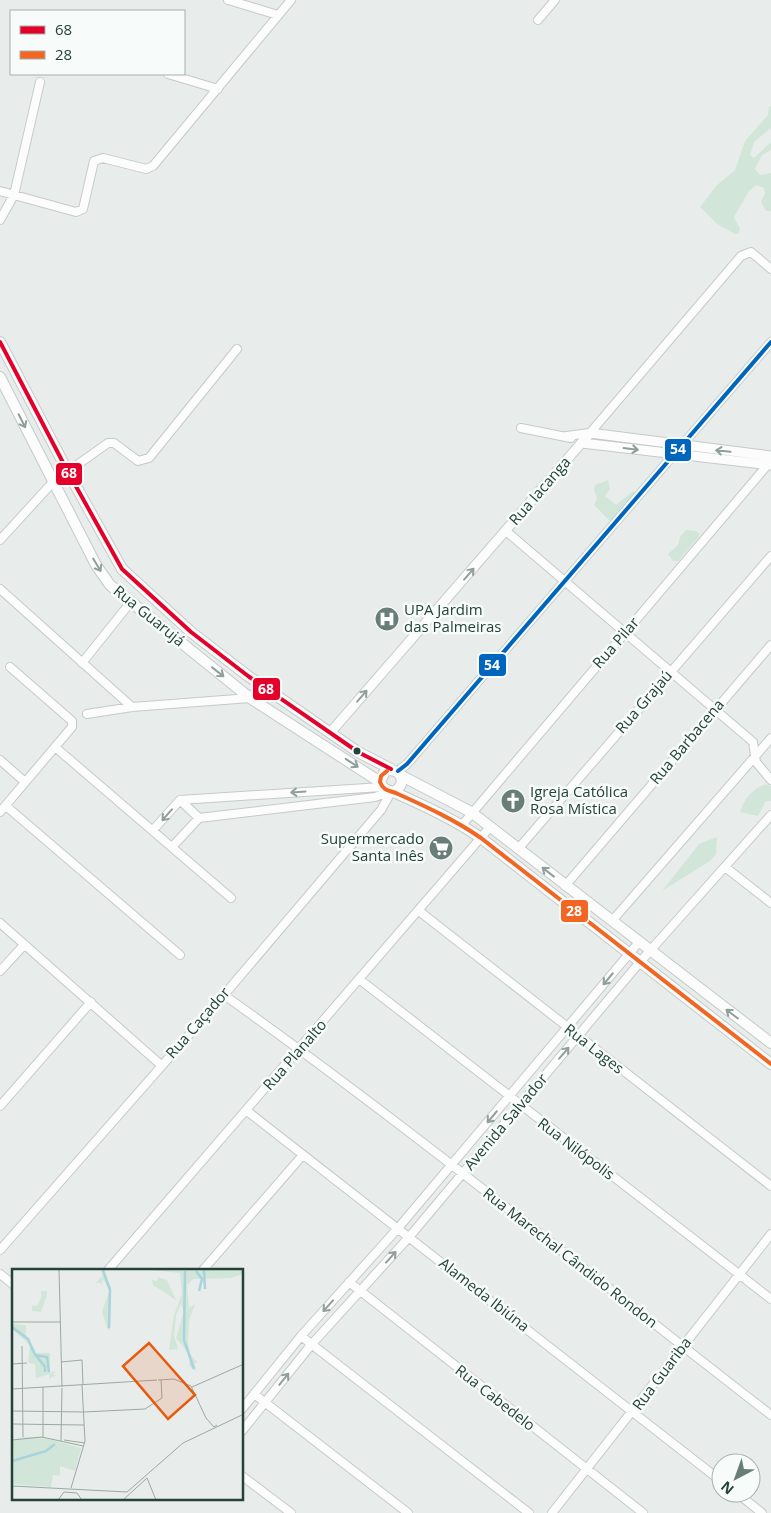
<svg xmlns="http://www.w3.org/2000/svg" width="771" height="1513" font-family="'Open Sans',sans-serif">
<style>
.green{fill:#d1e6d8}
.lines{fill:none;stroke-linecap:round;stroke-linejoin:round}
.minor-casing{stroke:#c5cac8;stroke-width:10}
.tertiary-casing{stroke:#c5cac8;stroke-width:11}
.secondary-casing{stroke:#c3cbc8;stroke-width:12}
.minor{stroke:#fcfcfc;stroke-width:8}
.tertiary{stroke:#fcfcfc;stroke-width:9}
.secondary{stroke:#fcfcfc;stroke-width:10}
.bus-1-casing{stroke:#f7fbf9;stroke-width:8}
.bus-2-casing{stroke:#f7fbf9;stroke-width:8}
.bus-3-casing{stroke:#f7fbf9;stroke-width:8}
.bus-1{stroke:#e4002b;stroke-width:4}
.bus-2{stroke:#f26522;stroke-width:4}
.bus-3{stroke:#0065bd;stroke-width:4}
.oneway{stroke:#909f9b}
.bus-dot{fill:#24423a;stroke:#f7fbf9;stroke-width:2}
.labels{text-anchor:middle;stroke-width:5;stroke-linejoin:round;paint-order:stroke}
.street-label{font-size:15px;fill:#24423a;stroke:#f7fbf9}
.poi-label{font-size:15px;fill:#24423a;stroke:#f7fbf9;text-anchor:start}
.inset-river{fill:none;stroke:#a9d4db;stroke-width:2.5}
.inset-road{fill:none;stroke:#9aa9a4;stroke-width:1}
.view{fill:#e8590c;fill-opacity:0.15;stroke:#e8590c;stroke-width:2.5}
.inset-edge{fill:none;stroke:#24423a;stroke-width:2.5}
.line-badge{stroke:#f7fbf9;stroke-width:2}
.badge-label{font-size:14px;text-anchor:middle;font-weight:bold;fill:#fff}
</style>
<rect width="100%" height="100%" fill="#e8edeb"/>
<path class="green" d="M771,106v22l-17,14 -4,13 4,3 17,-16v8l-9,5 -7,14 5,6 11,-2v38h-5l-5,-9 4,-9 -1,-5 -8,-3 -7,6 -15,26 6,12 -1,4 -4,1 -18,-10 -17,-17 16,-21 19,-16 10,-29 23,-26 1,-8z
M608,480l2,9 -5,7 11,9 16,-13h6l-23,30h-4l-17,-17 3,-7 -3,-8 1,-5z
M686,530l10,1 4,3 -2,4 -20,23h-5l-5,-7 10,-9 2,-8z
M766,784l5,2v15h-5l-8,15 -18,-4c5,-14 11,-22 26,-28z
M717,837l-1,17 -6,7 -48,30 37,-47z"/>
<g class="lines">
<defs>
<path id="minor" d="M228,0l50,15
M538,20l17,-20
M168,74l50,15
M0,191l76,21 7,-3 11,-48 9,-3 43,11 7,-3 138,-166
M0,220l14,-25 26,-113
M521,428l50,10
M566,436l24,-3 151,-177 10,-4 20,17
M506,531l247,211 3,20 15,18
M0,540l53,-58 55,-39h6l24,18 11,-3 88,-109
M0,589l132,118
M82,663l48,-60
M10,667l62,54v6l-17,20
M87,714l45,-7 118,-9 11,-13
M0,760l25,22
M398,771l9,-7 364,-422
M180,800l19,18
M6,806l174,149
M0,812l55,-65 176,151
M462,825l308,-363
M153,830l27,-30 202,-13
M172,847l27,-29 176,-21 14,-5
M518,849l253,-293
M725,867l46,36
M565,886l206,-241
M419,911l352,275
M612,921l159,-183
M0,923l161,142
M0,971l24,-26
M359,979l412,320
M224,995c187,133 365,279 547,420
M0,1106l91,-104
M247,1111l474,370
M0,1250l224,-255 157,-185 10,-18
M108,1270l382,-443
M203,1270l99,-114
M0,1274l14,11
M349,1282l294,231
M301,1336l228,177
M254,1394l154,119
M242,1409l59,-73 98,-109 240,-285
M242,1431l69,-86 99,-109 230,-274 131,-147
M242,1476l49,37
M737,1493l25,20
M552,1513l219,-279"/>
<path id="tertiary" d="M582,443l189,22
M330,733l260,-300 181,23"/>
<path id="secondary" d="M0,342l68,130 54,97 69,63 57,44 110,76 33,17
M0,377l96,188 14,20 140,113 130,84
M402,776l69,36 300,231
M394,792c14,-9 7,-25 -9,-21l-5,11c4,10 10,8 18,12 29,13 57,26 83,44l290,226"/>
</defs>
<use href="#minor" class="minor-casing"/>
<use href="#tertiary" class="tertiary-casing"/>
<use href="#secondary" class="secondary-casing"/>
<use href="#minor" class="minor"/>
<use href="#tertiary" class="tertiary"/>
<use href="#secondary" class="secondary"/>
<defs>
<path id="bus-1" d="M0,342l68,130 54,97 69,63 57,44 110,76 33,17"/>
<path id="bus-2" d="M387,771l-6,5 -1,6c4,10 10,8 18,12 29,13 57,26 83,44l290,226"/>
<path id="bus-3" d="M398,771l9,-7 364,-422"/>
</defs>
<use href="#bus-1" class="bus-1-casing"/>
<use href="#bus-2" class="bus-2-casing"/>
<use href="#bus-3" class="bus-3-casing"/>
<use href="#bus-1" class="bus-1"/>
<use href="#bus-2" class="bus-2"/>
<use href="#bus-3" class="bus-3"/>
</g>
<defs><path id="oneway-shaft" d="M-6 0H5M1.5-3L5.5 0L1.5 3" fill="none" stroke-width="1.6" stroke-linecap="round" stroke-linejoin="round" transform="scale(1.25)"/></defs>
<g class="oneway">
<use href="#oneway-shaft" transform="translate(22 421) rotate(63)"/>
<use href="#oneway-shaft" transform="translate(631 449) rotate(7)"/>
<use href="#oneway-shaft" transform="translate(723 451) rotate(-174)"/>
<use href="#oneway-shaft" transform="translate(97 565) rotate(59)"/>
<use href="#oneway-shaft" transform="translate(469 574) rotate(-49)"/>
<use href="#oneway-shaft" transform="translate(218 672) rotate(38)"/>
<use href="#oneway-shaft" transform="translate(362 696) rotate(-49)"/>
<use href="#oneway-shaft" transform="translate(352 763) rotate(33)"/>
<use href="#oneway-shaft" transform="translate(298 792) rotate(176)"/>
<use href="#oneway-shaft" transform="translate(167 815) rotate(131)"/>
<use href="#oneway-shaft" transform="translate(548 872) rotate(-142)"/>
<use href="#oneway-shaft" transform="translate(608 979) rotate(130)"/>
<use href="#oneway-shaft" transform="translate(732 1014) rotate(-143)"/>
<use href="#oneway-shaft" transform="translate(564 1053) rotate(-49)"/>
<use href="#oneway-shaft" transform="translate(492 1117) rotate(130)"/>
<use href="#oneway-shaft" transform="translate(391 1257) rotate(-48)"/>
<use href="#oneway-shaft" transform="translate(328 1306) rotate(132)"/>
<use href="#oneway-shaft" transform="translate(284 1379) rotate(-51)"/>
</g>
<defs>
<symbol id="hospital-disc" viewBox="-11 -11 22 22"><circle r="9.5" fill="#697e78" stroke="#f7fbf9"/><path d="M-5-5h3v3.5h4V-5h3V5h-3V1.5h-4V5h-3Z" fill="#fff"/></symbol>
<symbol id="church-disc" viewBox="-11 -11 22 22"><circle r="9.5" fill="#697e78" stroke="#f7fbf9"/><path d="M-1.2-6h2.4v3.5h3.3v2.4h-3.3V6h-2.4V-.1h-3.3v-2.4h3.3Z" fill="#fff"/></symbol>
<symbol id="supermarket-disc" viewBox="-11 -11 22 22"><circle r="9.5" fill="#697e78" stroke="#f7fbf9"/><path d="M-6-5.5h2.5l.6 2H6L4.5 2H-2.5L-4.4-4H-6ZM-1.5 3.2a1.3 1.3 0 1 0 .1 0ZM3 3.2a1.3 1.3 0 1 0 .1 0Z" fill="#fff"/></symbol>
</defs>
<g fill-rule="evenodd">
<use href="#hospital-disc" x="373" y="605" width="28" height="28"/>
<use href="#church-disc" x="499" y="787" width="28" height="28"/>
<use href="#supermarket-disc" x="427" y="834" width="28" height="28"/>
</g>
<circle class="bus-dot" cx="357" cy="751" r="4.5"/>
<g class="labels">
<g class="street-label">
<text transform="translate(540 491) rotate(-49)" y="5">Rua Iacanga</text>
<text transform="translate(149 616) rotate(39)" y="5">Rua Guarujá</text>
<text transform="translate(616 643) rotate(-49)" y="5">Rua Pilar</text>
<text transform="translate(644 702) rotate(-49)" y="5">Rua Grajaú</text>
<text transform="translate(687 742) rotate(-50)" y="5">Rua Barbacena</text>
<text transform="translate(198 1023) rotate(-49)" y="5">Rua Caçador</text>
<text transform="translate(594 1049) rotate(38)" y="5">Rua Lages</text>
<text transform="translate(295 1055) rotate(-49)" y="5">Rua Planalto</text>
<text transform="translate(506 1122) rotate(-50)" y="5">Avenida Salvador</text>
<text transform="translate(576 1149) rotate(37)" y="5">Rua Nilópolis</text>
<text transform="translate(570 1258) rotate(38)" y="5">Rua Marechal Cândido Rondon</text>
<text transform="translate(484 1295) rotate(38)" y="5">Alameda Ibiúna</text>
<text transform="translate(662 1374) rotate(-53)" y="5">Rua Guariba</text>
<text transform="translate(495 1398) rotate(38)" y="5">Rua Cabedelo</text>
</g>
<g class="poi-label">
<text x="404" y="615">UPA Jardim<tspan x="404" dy="17">das Palmeiras</tspan></text>
<text x="530" y="797">Igreja Católica<tspan x="530" dy="17">Rosa Mística</tspan></text>
<text x="424" y="844" text-anchor="end">Supermercado<tspan x="424" dy="17">Santa Inês</tspan></text>
</g>
</g>
<g transform="translate(12 1269)">
<rect width="231" height="231" fill="#e8edeb"/>
<path d="M89,1l10,17 -1,42 -2,1 -6,-18 8,-23 -7,-10 -2,7 -1,-4 -5,2 7,-8zM139,1h92v4l-12,4 -38,1 -6,6 2,23 6,-4 -6,17 -1,20 2,13 7,8 -4,3 2,-1 1,7 -7,-5 1,-11 -14,-17 8,-27 -3,-7 -5,11 -2,21 4,13 -9,1 5,-35 8,-21 -2,-21zM146,8l9,3 9,20 -23,-15 -1,-5 5,1zM29,22h6v4l-6,17 -9,-1v-5l6,-1 3,-8zM0,55l14,1v10l10,16 -3,2h17v19l1,2 1,-2 4,-1 -3,4h4l-3,1 2,3 -3,-3 -4,3 1,-5 -14,4 -1,-14 -7,-1 2,-18 -18,-16zM11,168h19l39,11 -6,23 -15,-5v10l-7,-1 -2,12 -39,-3v-44z" fill="#d1e6d8"/>
<path class="inset-river" d="M91,1l7,20 -1,38M192,1l1,19M173,2l-1,69 10,29M184,2l6,8 -3,12M0,58l16,12 6,14M22,84l11,14v5M22,86l13,2 2,15M0,192l34,-10 9,-7"/>
<path class="inset-road" d="M47,1l3,117M0,53h49M10,77l1,91M49,93l21,-2 1,25M0,95l15,-1M146,111l16,-1 17,7 15,32 8,9 3,-2M31,118v50M180,118l52,-23M0,120l145,-9M0,142l72,1 61,-3 17,-11 -1,-18M0,155l72,1M0,171l30,-3 41,9M52,171l21,3M49,172l1,-53M0,217l115,6 56,-49 61,-29M59,219l14,-47 -3,-56M46,231l6,-8 13,1 5,7M111,231l24,-22 9,22"/>
<path class="view" d="M137,74l46,52 -27,24 -45,-53z"/>
<rect width="231" height="231" class="inset-edge"/>
</g>
<g class="line-badge">
<rect x="664" y="438" width="28" height="24" rx="5" fill="#0065bd"/>
<rect x="55" y="462" width="28" height="24" rx="5" fill="#e4002b"/>
<rect x="478" y="653" width="29" height="24" rx="5" fill="#0065bd"/>
<rect x="252" y="677" width="29" height="24" rx="5" fill="#e4002b"/>
<rect x="560" y="899" width="29" height="24" rx="5" fill="#f26522"/>
</g>
<g class="badge-label">
<text x="678" y="454">54</text>
<text x="69" y="478">68</text>
<text x="492" y="670">54</text>
<text x="266" y="694">68</text>
<text x="574" y="916">28</text>
</g>
<rect x="10" y="10" width="175" height="65" fill="#f7fbf9" stroke="#a3b1ad"/>
<rect x="20" y="26" width="25" height="8" fill="#e4002b" stroke="#a3b1ad"/>
<text x="55" y="35" font-size="15" fill="#24423a">68</text>
<rect x="20" y="51" width="25" height="8" fill="#f26522" stroke="#a3b1ad"/>
<text x="55" y="60" font-size="15" fill="#24423a">28</text>
<g transform="translate(736 1478) rotate(221)"><circle r="24" fill="#f7fbf9" stroke="#a3b1ad"/>
<path d="M0-4L9 19L0 12L-9 19Z" fill="#697e78"/>
<text y="-8" font-size="14" font-weight="bold" text-anchor="middle" fill="#24423a">N</text>
</g>
</svg>
